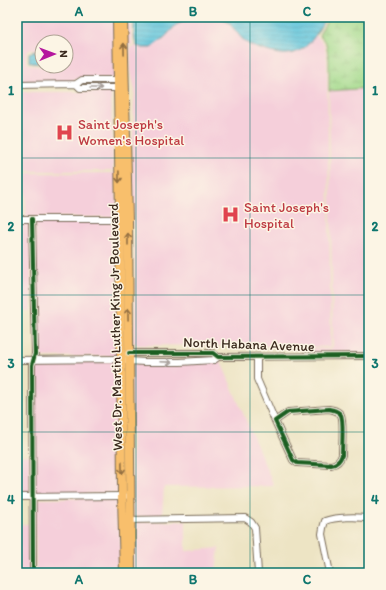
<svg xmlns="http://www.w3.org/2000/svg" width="386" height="590" font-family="Itim,sans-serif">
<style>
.built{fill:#f5cfda;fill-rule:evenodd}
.wetland{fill:url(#wetland-marsh);stroke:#6f8255}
.water{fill:url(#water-rules);stroke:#4d787e}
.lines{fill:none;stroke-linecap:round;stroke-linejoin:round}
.minor-casing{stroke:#796b58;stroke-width:8}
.major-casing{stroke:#796b58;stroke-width:10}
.minor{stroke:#fff;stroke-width:6}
.major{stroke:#f8bf6c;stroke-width:8}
.cycleway-casing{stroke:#fcf5e5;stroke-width:6}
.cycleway{stroke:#1b5e20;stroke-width:4}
.oneway{stroke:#906d41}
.oneway2{stroke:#a79f9a}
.grid{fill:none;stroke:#0f766e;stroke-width:1;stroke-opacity:0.55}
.labels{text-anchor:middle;stroke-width:3;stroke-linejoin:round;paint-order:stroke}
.health-label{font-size:14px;fill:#be3a42;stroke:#fcf5e5;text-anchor:start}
.street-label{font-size:14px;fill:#3b2a1e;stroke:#fcf5e5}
.neatline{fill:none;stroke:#0f766e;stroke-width:1.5}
.grid-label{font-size:13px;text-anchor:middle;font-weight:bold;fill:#0f766e}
</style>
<defs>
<pattern id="wetland-marsh" width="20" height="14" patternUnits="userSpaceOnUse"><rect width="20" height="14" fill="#a3da8c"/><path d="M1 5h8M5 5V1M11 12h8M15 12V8" fill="none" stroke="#8dbb78"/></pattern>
<pattern id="water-rules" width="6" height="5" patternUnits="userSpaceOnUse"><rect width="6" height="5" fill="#5fc5dd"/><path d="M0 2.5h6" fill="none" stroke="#53a9bd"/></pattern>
</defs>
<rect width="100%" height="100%" fill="#fcf5e5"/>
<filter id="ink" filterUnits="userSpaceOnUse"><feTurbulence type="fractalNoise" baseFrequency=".025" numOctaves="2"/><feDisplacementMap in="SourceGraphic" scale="8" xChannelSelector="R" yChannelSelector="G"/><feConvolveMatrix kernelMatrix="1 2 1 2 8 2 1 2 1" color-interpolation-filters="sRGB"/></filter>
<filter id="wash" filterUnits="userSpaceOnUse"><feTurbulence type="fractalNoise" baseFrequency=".012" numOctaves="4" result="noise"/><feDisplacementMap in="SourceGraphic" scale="16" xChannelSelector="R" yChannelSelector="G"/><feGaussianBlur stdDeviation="0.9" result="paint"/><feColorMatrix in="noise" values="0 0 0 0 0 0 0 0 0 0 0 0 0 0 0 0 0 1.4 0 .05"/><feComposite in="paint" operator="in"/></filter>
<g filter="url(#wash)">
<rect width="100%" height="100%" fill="#ede4c4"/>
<path class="built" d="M17,17h97l1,61h-35l-11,4h-52zM42,42h24v24h-29l-6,-1 -4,-2 -1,-5 1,-6 3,-2 12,-1z
M126,17h6l-1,12 1,12 2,3 -4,1 -2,1 1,23 -1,3z
M193,17h28l8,6 6,8 13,13 22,8 10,2h13l9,-4 14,-15 8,9 3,16 4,287 -193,-2 -5,-3 2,-25v-51l-3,-102 2,-65 1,-7 -4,-21 -1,-24 7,-1 6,2h8l14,-11 11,-12z
M369,88v266h-57v-6l19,1 2,-3 -4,-255z
M17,92h94l2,79h-89v43h-7z
M115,170h1l1,47h-100v-1h7l2,-2v-41h87l2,-1z
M30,221l2,90h-15v-89z
M35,221l82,1 1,134 -81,1 1,-3z
M220,359l54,127 -110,1 -2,30h-30l-1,-154z
M118,361l1,132 -84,2 -1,-130 2,-3z
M30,455v40h-13v-39z
M120,498l1,75h-85l-1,-74z
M186,521v30l33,-3 -3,24 -83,1 -1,-51z
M30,524l1,49h-14v-48z"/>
<path class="wetland" d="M329,17h40v71l-40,3v-31l-3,-17 -7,-8z"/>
<path class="water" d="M134,17h59l-17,8 -11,12 -14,11h-8l-6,-2c-4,-9 -3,-19 -3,-29z
M221,17h105c-14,26 -25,45 -59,34 -6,-2 -15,-4 -20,-8 -7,-5 -12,-14 -19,-21 -2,-2 -5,-3 -7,-5z
M35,51h7v13l-10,-1 -3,-1v-9z"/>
</g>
<g filter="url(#ink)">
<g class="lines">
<defs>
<path id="minor" d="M76,84l4,4h41
M17,85l59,-1 6,-4h40
M17,219h106
M32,219l3,135 -3,11 1,208
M127,354l2,-1h84l5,4
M257,357v22l18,42
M17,360l103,-1 9,2 15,1h36l34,-2 4,-3 151,-1
M329,409c4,1 9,1 12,6 3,6 1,31 1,40 -2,6 -5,9 -11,10l-34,-2 -4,-3 -18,-39 13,-9z
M17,497l108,-1
M126,520l119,-2 6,4 4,6 3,45
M330,573l-8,-39 1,-6 2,-7c9,-4 35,-5 44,-2"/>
<path id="major" d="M117,17l3,202 2,277 2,77
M123,17l5,202 3,354"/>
</defs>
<use href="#minor" class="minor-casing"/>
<use href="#major" class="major-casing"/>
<use href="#minor" class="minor"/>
<use href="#major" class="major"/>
<defs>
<path id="cycleway" d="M32,219l3,135 -3,11 1,208
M129,353h84l5,4 151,-1
M329,409c4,1 9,1 12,6 3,6 1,31 1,40 -2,6 -5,9 -11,10l-34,-2 -4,-3 -18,-39 13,-9z"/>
</defs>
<use href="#cycleway" class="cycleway-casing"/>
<use href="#cycleway" class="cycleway"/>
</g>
<defs><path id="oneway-shaft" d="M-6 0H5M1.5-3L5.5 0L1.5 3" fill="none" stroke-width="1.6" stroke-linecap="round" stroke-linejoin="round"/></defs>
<g class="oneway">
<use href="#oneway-shaft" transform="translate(124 49) rotate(-91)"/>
<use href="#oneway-shaft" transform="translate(119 177) rotate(89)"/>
<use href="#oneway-shaft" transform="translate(128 239) rotate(-90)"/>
<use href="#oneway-shaft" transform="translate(128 314) rotate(-91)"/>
<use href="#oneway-shaft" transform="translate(122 468) rotate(89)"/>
</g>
<g class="oneway2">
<use href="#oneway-shaft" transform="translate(96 88)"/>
<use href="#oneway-shaft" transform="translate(166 362) rotate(2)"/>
</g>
</g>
<path class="grid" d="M136,17v556M250,17v556M17,158h352M17,295h352M17,432h352"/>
<defs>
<symbol id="hospital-bare" viewBox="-9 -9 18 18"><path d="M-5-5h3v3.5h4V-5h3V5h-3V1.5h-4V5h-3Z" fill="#e0444e" stroke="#fcf5e5" stroke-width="2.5" paint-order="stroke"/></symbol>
</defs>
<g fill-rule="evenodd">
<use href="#hospital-bare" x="52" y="120" width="25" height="25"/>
<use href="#hospital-bare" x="218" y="202" width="25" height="25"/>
</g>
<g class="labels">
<g class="health-label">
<text x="78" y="129">Saint Joseph's<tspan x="78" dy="16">Women's Hospital</tspan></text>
<text x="244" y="212">Saint Joseph's<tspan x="244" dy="16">Hospital</tspan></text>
</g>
<g class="street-label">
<text transform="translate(115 327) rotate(-91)" y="5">West Dr. Martin Luther King Jr Boulevard</text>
<text transform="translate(249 344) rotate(2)" y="5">North Habana Avenue</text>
</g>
</g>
<rect width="386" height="590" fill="none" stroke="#fcf5e5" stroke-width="44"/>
<g transform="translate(54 54) rotate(89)"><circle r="19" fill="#fcf5e5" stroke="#afa495"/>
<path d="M0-3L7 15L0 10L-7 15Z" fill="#b5179e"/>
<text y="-6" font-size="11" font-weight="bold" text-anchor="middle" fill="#3b2a1e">N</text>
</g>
<rect x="22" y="22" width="342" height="546" class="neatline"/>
<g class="grid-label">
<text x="79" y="16">A</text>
<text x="193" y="16">B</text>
<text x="307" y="16">C</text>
<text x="11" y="95">1</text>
<text x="375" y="95">1</text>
<text x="11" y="231">2</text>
<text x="375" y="231">2</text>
<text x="11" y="368">3</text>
<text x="375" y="368">3</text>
<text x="11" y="504">4</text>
<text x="375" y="504">4</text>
<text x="79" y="584">A</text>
<text x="193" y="584">B</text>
<text x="307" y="584">C</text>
</g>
</svg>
